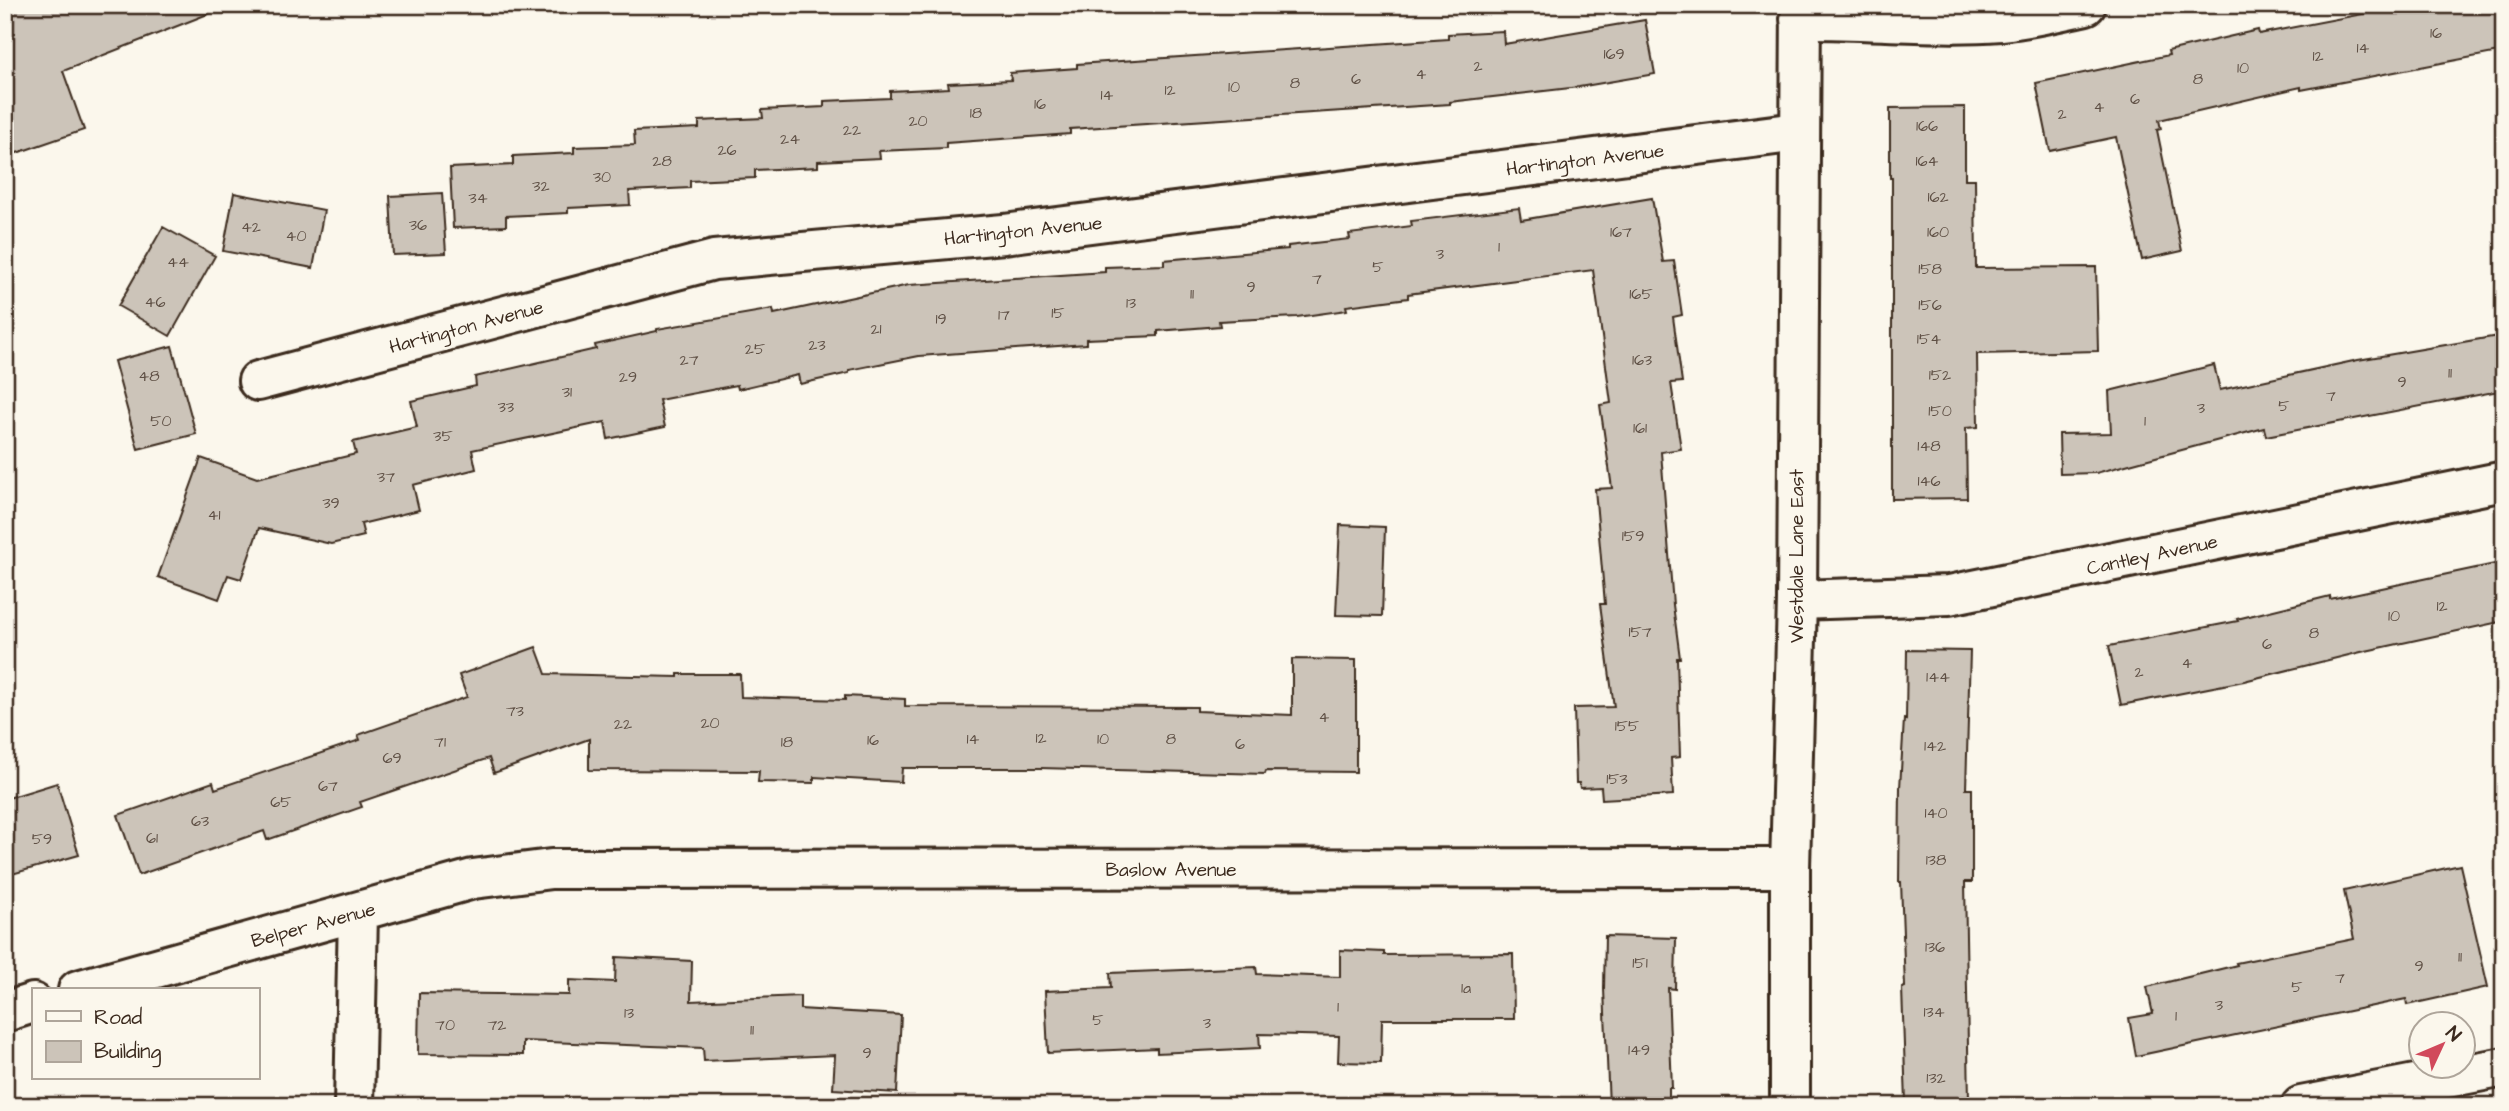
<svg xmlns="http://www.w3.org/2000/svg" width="2509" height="1111" font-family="'Architects Daughter',sans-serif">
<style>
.building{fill:#ccc4b9;stroke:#3b2a1e;stroke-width:2}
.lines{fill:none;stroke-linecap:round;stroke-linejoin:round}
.street-casing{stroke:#3b2a1e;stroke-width:44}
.secondary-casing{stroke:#3b2a1e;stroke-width:44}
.street{stroke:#fbf7ec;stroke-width:38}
.secondary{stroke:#fbf7ec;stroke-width:38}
.labels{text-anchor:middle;stroke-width:5;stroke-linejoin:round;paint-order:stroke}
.number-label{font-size:16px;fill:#5f5045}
.street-label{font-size:19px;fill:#3b2a1e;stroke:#fbf7ec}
</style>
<rect width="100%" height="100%" fill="#fbf7ec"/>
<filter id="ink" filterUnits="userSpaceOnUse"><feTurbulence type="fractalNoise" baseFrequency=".0143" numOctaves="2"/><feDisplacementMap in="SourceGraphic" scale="14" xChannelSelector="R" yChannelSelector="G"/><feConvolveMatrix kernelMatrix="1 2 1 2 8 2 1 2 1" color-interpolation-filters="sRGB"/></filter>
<g filter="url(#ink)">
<path class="building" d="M5,5h218v3l-160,63 21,59 -79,27z
M2409,5h91l4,21v25l-203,39v-3l-142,33 2,9 -4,1 25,121 -40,9 -26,-123 -66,14 -14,-68 133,-28 -1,-4 90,-21 1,4z
M1645,20l10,54 -76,13 -129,15v2l-380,25v5l-124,9v5l-67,3 1,7 -62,3v6l-63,3v8l-65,3v7l-61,3 1,14 -62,3v5l-62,3v10l-53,2 -3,-60 63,-3v-9l61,-3v-6l61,-2 -1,-14 65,-3v-7l64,-3 -1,-8 62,-3v-6l66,-3v-7l59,-3 -1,-5 63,-3 -1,-7 67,-5v-4l371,-25v-5l55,-3 1,13z
M1965,107v72h10l1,89 120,-1 2,84 -121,3 1,73 -12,1 1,70 -75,1v-321h-2v-70z
M234,193l90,17 -11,58 -90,-17z
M442,193l4,60 -53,2 -3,-59z
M1652,198l11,64 11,-1 8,54 -9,2 9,65 -11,1 10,66 -20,3 12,153 7,53h-3l3,99 -9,1 2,37 -71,4 -1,-12 -21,1 -1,-5h-3l-2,-75 40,-1 -14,-103h5l-10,-115 17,-1 -12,-83 11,-2 -18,-133 -185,24v4l-62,8 1,4 -50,7 -78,4 1,5 -62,5v5l-72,3v5l-167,12 -70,14v3l-49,11 -2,-9 -60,14 -1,-4 -78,15 6,27 -57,12 -3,-17 -133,28 4,19 -63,16 6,25 -58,14 3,12 -33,8 -72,-16 -18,51 -13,-4 -9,24 -61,-22 43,-119 56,20 99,-24 -3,-12 64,-15 -6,-26 65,-15 -1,-9 121,-28 -1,-4 62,-14v-2l116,-20 1,5 135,-29 196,-13v-5l59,-2v-5l124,-11v-3l62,-7 -1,-5 63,-8 -1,-5 108,-13 2,12z
M163,227l52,29 -45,80 -52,-30z
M2504,335v55l-238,46 -2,-8 -168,45 -36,1 -1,-40 52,-1 -2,-42 105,-26 6,25 138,-30z
M172,346l24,88 -58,15 -24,-88z
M1340,525l45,2 -3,89 -46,-1z
M2504,562v59l-143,31 -117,29 -123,24 -12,-59 129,-25 -1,-2 93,-23v3z
M536,647l10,27 132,3v-3h62l1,23 104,3v-4l60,3v7l292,1v4l95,4v-56l64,1v112l-90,-1 -1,3 -225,-6h-138l-1,14 -87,-5v6l-56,-1 1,-11 -170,-1v-31l-95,34 -5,-15 -129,44 2,5 -95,33 -3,-9 -125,44 -21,-60 95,-33 2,7 145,-49 -2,-5 109,-38 -8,-22z
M1907,650l63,1 -4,138h6v93h-7l4,219 -63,2 -4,-115 3,-1 -4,-105h-2l1,-94 4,-69 2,1z
M57,783l22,72 -74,21v-77z
M2460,865l28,122 -81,18 -1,-6 -270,57 -7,-38 24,-4 -6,-27 90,-22 -1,-2 118,-24 -10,-48z
M1605,936l71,2 -1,51 -7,-1 4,100h-3v18h-60l-5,-117z
M1340,950l44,2v3l129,-1 1,65h-132l-1,44 -43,-1 1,-26 -80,-2 1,14 -103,5v-5l-109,5 -3,-62 66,-3 -1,-15 146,-6 1,7 83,3z
M616,957l76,4 -1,40 109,-5v13l101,6 -4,78 -64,-4 2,-34 -131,6 -1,-13 -180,-7v14l-105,-1 1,-61 150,2v-15l46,2z"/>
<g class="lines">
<defs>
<path id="street" d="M1800,19c67,-1 134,7 201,2 29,-3 57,-10 85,-16
M258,381l456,-121 290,-26 794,-102
M1797,600l152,-5 555,-114
M78,990l395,-111 78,-10 1239,-1
M5,1012l28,-9
M354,1106l4,-193
M2301,1106l203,-39"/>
<path id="secondary" d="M1790,1106v-238l7,-268 4,-595"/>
</defs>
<use href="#street" class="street-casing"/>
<use href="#secondary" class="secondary-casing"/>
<use href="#street" class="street"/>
<use href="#secondary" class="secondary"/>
</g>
</g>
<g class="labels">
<g class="number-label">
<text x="2436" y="38">16</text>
<text x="2363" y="53">14</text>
<text x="1614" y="59">169</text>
<text x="2318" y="61">12</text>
<text x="1478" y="71">2</text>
<text x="2243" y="73">10</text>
<text x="1421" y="79">4</text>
<text x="1356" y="84">6</text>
<text x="2198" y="84">8</text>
<text x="1295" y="88">8</text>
<text x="1234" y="92">10</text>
<text x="1170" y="95">12</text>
<text x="1107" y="100">14</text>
<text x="2135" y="104">6</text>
<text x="1040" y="109">16</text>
<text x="2099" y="112">4</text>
<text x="976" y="118">18</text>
<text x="2062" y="119">2</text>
<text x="918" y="126">20</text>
<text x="1927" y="131">166</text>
<text x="852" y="135">22</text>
<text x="790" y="144">24</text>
<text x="727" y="155">26</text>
<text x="662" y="166">28</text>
<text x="1927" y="166">164</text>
<text x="602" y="182">30</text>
<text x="541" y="191">32</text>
<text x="1938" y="202">162</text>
<text x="478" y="203">34</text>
<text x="418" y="230">36</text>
<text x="251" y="232">42</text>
<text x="1621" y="237">167</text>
<text x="1938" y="237">160</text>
<text x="296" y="241">40</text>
<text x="1499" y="252">1</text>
<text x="1440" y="259">3</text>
<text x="178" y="267">44</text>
<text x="1378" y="272">5</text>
<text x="1930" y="274">158</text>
<text x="1317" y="284">7</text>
<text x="1251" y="292">9</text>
<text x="1192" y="299">11</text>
<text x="1641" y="299">165</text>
<text x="155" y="307">46</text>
<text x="1131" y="308">13</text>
<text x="1930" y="310">156</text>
<text x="1058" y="318">15</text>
<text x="1004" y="320">17</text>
<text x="941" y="324">19</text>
<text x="876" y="334">21</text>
<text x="1929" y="344">154</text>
<text x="817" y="350">23</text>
<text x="755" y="354">25</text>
<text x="689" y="365">27</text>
<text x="1642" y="365">163</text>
<text x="2450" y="378">11</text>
<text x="1940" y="380">152</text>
<text x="149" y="381">48</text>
<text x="628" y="382">29</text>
<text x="2402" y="387">9</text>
<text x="567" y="397">31</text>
<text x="2331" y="401">7</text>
<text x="2284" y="411">5</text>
<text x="506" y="412">33</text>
<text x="2201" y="413">3</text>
<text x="1940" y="416">150</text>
<text x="161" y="426">50</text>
<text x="2145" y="426">1</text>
<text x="1640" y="433">161</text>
<text x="443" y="441">35</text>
<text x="1929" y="451">148</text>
<text x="386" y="482">37</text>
<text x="1929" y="486">146</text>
<text x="331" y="508">39</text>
<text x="214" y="520">41</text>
<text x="1633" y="541">159</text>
<text x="2442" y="611">12</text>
<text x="2394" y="621">10</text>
<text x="1640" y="637">157</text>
<text x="2314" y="638">8</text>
<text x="2267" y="649">6</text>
<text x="2187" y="668">4</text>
<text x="2139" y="677">2</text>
<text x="1938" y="682">144</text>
<text x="515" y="716">73</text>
<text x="1324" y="722">4</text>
<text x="710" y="728">20</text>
<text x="623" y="729">22</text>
<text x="1627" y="731">155</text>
<text x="1041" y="743">12</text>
<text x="973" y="744">14</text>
<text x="1103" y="744">10</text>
<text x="1171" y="744">8</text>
<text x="873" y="745">16</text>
<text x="440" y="747">71</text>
<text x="787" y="747">18</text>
<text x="1240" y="749">6</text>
<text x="1935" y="751">142</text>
<text x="392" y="763">69</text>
<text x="1617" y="784">153</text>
<text x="328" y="791">67</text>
<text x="281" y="807">65</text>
<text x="1936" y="818">140</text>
<text x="200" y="826">63</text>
<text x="152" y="843">61</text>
<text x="42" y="844">59</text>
<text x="1936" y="865">138</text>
<text x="1935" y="952">136</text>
<text x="2460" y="962">11</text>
<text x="1640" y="968">151</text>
<text x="2419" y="971">9</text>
<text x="2340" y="983">7</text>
<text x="2297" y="992">5</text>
<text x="1466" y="993">1a</text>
<text x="2219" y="1010">3</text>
<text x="1338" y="1012">1</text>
<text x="1934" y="1017">134</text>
<text x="629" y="1018">13</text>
<text x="2176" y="1021">1</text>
<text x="1098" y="1025">5</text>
<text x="1207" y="1028">3</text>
<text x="445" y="1030">70</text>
<text x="497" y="1030">72</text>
<text x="752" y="1035">11</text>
<text x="1639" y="1055">149</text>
<text x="867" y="1058">9</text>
<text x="1936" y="1083">132</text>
</g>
<g class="street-label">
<text transform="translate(1585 159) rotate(-7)" y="7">Hartington Avenue</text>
<text transform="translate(1023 230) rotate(-6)" y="7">Hartington Avenue</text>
<text transform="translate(466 326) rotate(-15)" y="7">Hartington Avenue</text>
<text transform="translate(2152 554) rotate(-12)" y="7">Cantley Avenue</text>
<text transform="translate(1796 556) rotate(-90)" y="7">Westdale Lane East</text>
<text x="1171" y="876">Baslow Avenue</text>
<text transform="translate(313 924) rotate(-15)" y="7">Belper Avenue</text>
</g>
</g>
<rect width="2509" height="1111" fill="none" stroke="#fbf7ec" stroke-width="28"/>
<rect x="14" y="14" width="2481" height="1083" fill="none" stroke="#3b2a1e" stroke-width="2.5" filter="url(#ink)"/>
<rect x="32" y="988" width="228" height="91" fill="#fbf7ec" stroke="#aea59a" stroke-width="2"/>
<rect x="46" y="1011" width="35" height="10" fill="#fbf7ec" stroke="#aea59a" stroke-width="2"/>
<text x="94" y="1024" font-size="21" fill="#3b2a1e">Road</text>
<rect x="46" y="1041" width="35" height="21" fill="#ccc4b9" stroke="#aea59a" stroke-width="2"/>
<text x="94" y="1058" font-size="21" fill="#3b2a1e">Building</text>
<g transform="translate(2442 1045) rotate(46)"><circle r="33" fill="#fbf7ec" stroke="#aea59a" stroke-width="2"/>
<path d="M0-5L12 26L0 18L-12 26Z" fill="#d1495b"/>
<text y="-10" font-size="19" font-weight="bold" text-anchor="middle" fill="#3b2a1e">N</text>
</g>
</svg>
